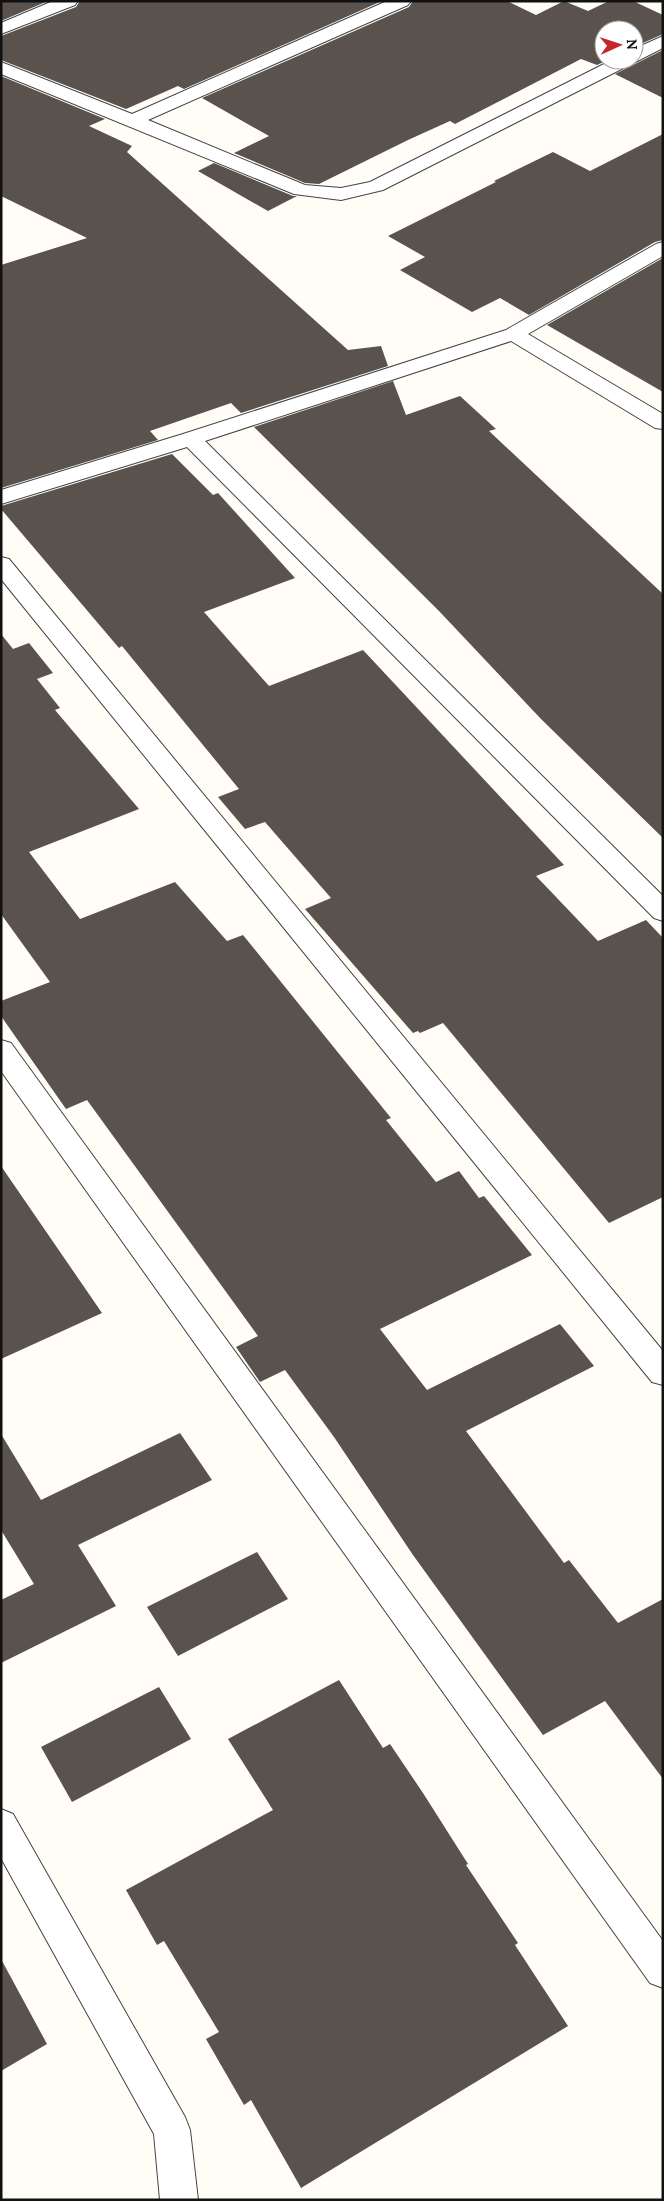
<svg xmlns="http://www.w3.org/2000/svg" width="664" height="2201" font-family="Lora,serif">
<style>
.building{fill:#5a524d}
.lines{fill:none;stroke-linecap:round;stroke-linejoin:round}
.street-casing{stroke:#444;stroke-width:2}
.street{fill:#fff;fill-rule:evenodd}
</style>
<rect width="100%" height="100%" fill="#fffdf5"/>
<path class="building" d="M1,1h47l-47,20z
M80,1h302l-198,88 -6,-3 -52,23 -125,-49v-24l75,-29z
M413,1h94l29,14 28,-14 24,10 21,-10h24l30,14v19l-29,13v-17h-30v30h4l-11,5 -16,-6 -126,65 -5,-3 -42,19 -89,44 -14,-1 -71,-30 35,-17 -67,-38 207,-91z
M663,50v48l-48,-24z
M1,76l104,43 -16,7 43,20 -5,6 221,198 33,-4 7,20 -147,47 -10,-10 -81,28 8,9 -157,48v-223l86,-27 -86,-42z
M663,134v106l-8,2 -126,73 -29,-17 -28,14 -72,-42 25,-13 -37,-21 108,-54 -2,-1 59,-29 37,19z
M214,163l79,33h4l-29,15 -70,-40z
M663,258v134l-116,-67z
M393,381l13,34 54,-19 36,33 -7,2 174,163v244l-122,-119 -102,-108 -185,-184z
M172,454l41,41 5,-2 77,85 -91,34 65,74 94,-36 201,215 -28,11 62,65 48,-21 17,18v259l-54,26 -166,-200 -23,10 -2,-2 -5,2 -108,-124 26,-11 -66,-76 -20,7 -27,-32 21,-8 -117,-143 -3,2 -118,-139v-3z
M1,634l12,15 16,-6 24,30 -16,6 23,29 -5,2 84,99 -110,43 51,67 95,-37 52,59 16,-6 148,183 -5,2 50,62 23,-11 20,27 5,-2 48,59 -152,74 47,61 133,-66 34,42 -128,65 98,132 5,-3 49,63 45,-24v180l-58,-78 -62,34 -130,-180 -79,-118 -49,-67 -25,12 -24,-35 22,-11 -171,-236 -21,9 -65,-93v-15l49,-19 -49,-68z
M1,1166l101,147 -101,46z
M180,1433l32,47 -134,65 38,61 -115,57v-63l33,-16 -33,-54v-96l40,66z
M257,1552l31,47 -110,57 -31,-49z
M339,1680l44,68 7,-4 33,49 45,71 -2,1 52,78 -3,2 53,81 -267,162 -50,-88 -7,5 -38,-66 13,-7 -55,-91 -7,4 -31,-55 147,-80 -45,-71z
M159,1687l32,52 -119,63 -31,-55z
M1,1959l46,85 -46,27z"/>
<g class="lines">
<defs>
<path id="street" d="M53,1h25l-3,4 -74,29v-11z
M387,1h24l-3,4 -260,115 157,65 36,3 29,-6 242,-122h22v-11l29,-13v12l-280,142 -42,10 -47,-6 -293,-120v-12l131,52z
M663,242v14l-135,78 135,80v15l-8,-1 -144,-87 -306,100 458,455v25l-9,-3 -467,-471 -186,57v-14l182,-56 323,-104 150,-86z
M1,557l8,2 654,792v34l-11,-3 -651,-803z
M1,1040l10,3 652,898v47l-13,-5 -649,-912z
M1,1809l12,5 172,303 5,13 8,70h-38l-6,-66 -153,-276z"/>
</defs>
<use href="#street" class="street-casing"/>
<use href="#street" class="street"/>
</g>
<rect width="664" height="2201" fill="none" stroke="#111111" stroke-width="5"/>
<g transform="translate(619 45) rotate(87)"><circle r="24" fill="#ffffff" stroke="#a0a0a0"/>
<path d="M0-4L9 19L0 12L-9 19Z" fill="#c4262e"/>
<text y="-8" font-size="14" font-weight="bold" text-anchor="middle" fill="#111111">N</text>
</g>
</svg>
